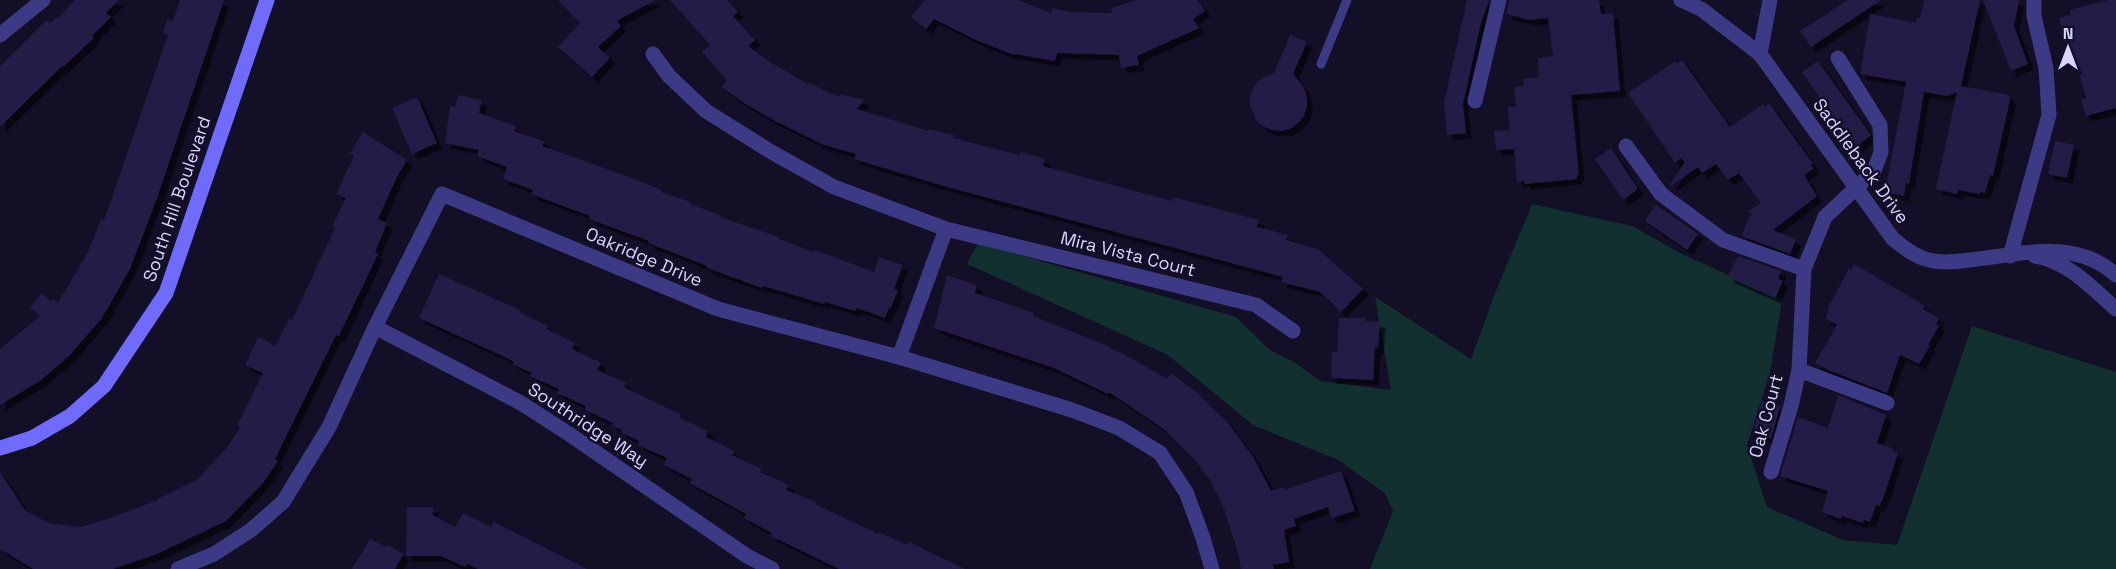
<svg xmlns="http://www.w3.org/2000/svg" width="2116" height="569" font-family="'Space Grotesk',sans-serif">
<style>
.green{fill:#12302f}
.building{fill:#241b47;filter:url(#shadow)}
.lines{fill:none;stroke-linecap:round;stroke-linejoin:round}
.lane{stroke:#3d3a85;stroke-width:9}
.street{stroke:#3d3a85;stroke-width:15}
.secondary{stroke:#6f6bff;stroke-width:15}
.labels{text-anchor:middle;stroke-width:5;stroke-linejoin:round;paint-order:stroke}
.street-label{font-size:18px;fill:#d9d4ff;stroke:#130f26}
</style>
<defs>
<filter id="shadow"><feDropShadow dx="5.5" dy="5.5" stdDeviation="0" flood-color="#0009"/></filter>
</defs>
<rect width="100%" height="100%" fill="#130f26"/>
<path class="green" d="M1532,204l100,22 48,27 102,47 -12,73 -23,72 20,62 76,33 54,5 75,-219 144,46v197h-746l23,-58 -8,-18 -47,-33 -85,-35 -85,-70 -201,-91 11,-21 258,74 34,33 24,12 26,19 71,9 -16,-93 96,62 23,-63z"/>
<path class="building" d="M75,0h44l-13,13 5,4 -19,19 2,2 -31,29 -1,-1 -62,61v-61l47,-46 3,3 7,-6 1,1z
M180,0h44l-67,198 -27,71 -28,49 -33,38 -29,25 -40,24v-56l40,-33 -10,-9 12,-14 9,8 2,-2 5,4 30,-51 13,-33 3,1 64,-185 -5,-2 4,-13 6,1z
M558,0h97l-38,21 4,5 -23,21 12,11 -18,19 -34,-30 22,-24z
M670,0h57l11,12 -5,4 22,24 -7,6 22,16 38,22 1,-1 30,14 1,-3 24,6 -7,9 71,22 1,-2 25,6 -1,3 66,17 1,-3 25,7 -2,7 129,35 1,-4 86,23 -2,7 31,8 -2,5 32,9 45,40 -22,23 -21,-20 -39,-10 2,-5 -343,-92 -86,-26 2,-5 -32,-9 -49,-24 -31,-18 -22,-16 5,-7 -25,-28 8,-7z
M925,0h93l33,13 1,-5 19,4 41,1 -1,-5 26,-8h60l8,11 -12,8 6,9 -62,28 2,9 -18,3 -2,-13 -62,-2 -2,8 -40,-7 -1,1 -38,-15 -42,-21 -8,10 -15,-12z
M1467,0h22l-8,23 -18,81 3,29 -19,2 -3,-32z
M1509,0h90l2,14 12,-1 7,78 -49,4 8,80h-2v4l-52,5 -1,-3 -7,1 -3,-33 -18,1 -2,-19 16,-1 -2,-23h8l-2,-20 10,-1 -1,-7 16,-2 -1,-19 15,-2 -5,-38 -19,2 -23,-6z
M1848,0h33l-70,47 -11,-16z
M1924,0h56l-19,86 48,9 1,5 -17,76 -3,-1 -5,18 -5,-1 -1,2 -21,-4 -1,4 -21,-5 21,-97 -10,4 -23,-4 -15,92 -3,-1 -2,13 -19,-4 21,-110 -46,-8 10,-60 46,9 1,-5h3z
M1983,0h36l-5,26 14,38 -17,7z
M2109,0h7v108l-30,8 -5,-16 5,-2 -14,-51 -5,2 -8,-31 12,-3 -2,-5z
M1290,35l17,7 -14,32 11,14 3,9v10l-3,9 -6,7 -8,6 -9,2 -10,-1 -9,-4 -6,-6 -7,-18 2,-9 5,-9 6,-6 12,-5z
M1682,60l48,67 33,-23 2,3 4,-4 44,61 -2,1 2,4 -9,6 13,21 -44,34 23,10 -6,14 -49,-18 10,-22 -3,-3 13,-8 -22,-30 -11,7 -12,-16 -14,9 -4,-6 -27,19 -1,-2 15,-22 -4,-4 -6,5 -47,-70 47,-32 2,2z
M1818,61l53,74 -16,13 -53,-76z
M458,95l24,5 -3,13 37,13 -2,5 30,10 -2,5 90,32 30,12 -1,2 30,10 -1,2 30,11v2l59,20v2l35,13 1,-2 59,22 5,-15 24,8 -9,24 4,1 -7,18h-2l-4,10 -28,-10 -2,3 -30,-9 -1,2 -61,-18 -1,2 -55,-20v-2l-59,-23 1,-2 -60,-22 1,-3 -59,-22 2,-4 -30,-11 4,-12 -30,-11 2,-6 -34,-7 5,-37 5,1z
M417,97l20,46 -25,11 -20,-46z
M363,132l44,28 -10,17 -19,42 9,4 -12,29 3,2 -39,82 -3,-1 -61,124 3,2 -15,22 -37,38 -69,33 -44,15h-80l-33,-20v-77l25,38 23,13 33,4 26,-8 51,-19 -1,-1 40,-19 31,-34 12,-18 -3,-2 26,-53 -18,-8 13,-28 18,9 13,-28 3,2 43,-92 -3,-1 14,-29 -10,-4 18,-38 -4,-3z
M2055,141l19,4 -7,33 -19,-4z
M1611,148l27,41 -15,11 -28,-41z
M1656,205l42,29 -11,16 -42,-29z
M1738,256l43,15 -3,8 5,2 -8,17 -47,-21z
M1854,264l65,38 6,4 -2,3 16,9 -3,6 3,2 -11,19 2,1 -11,18 -19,-9 -13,38 -59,-23 -13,-7 22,-38 -12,-7 4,-7 -2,-1 22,-42 2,2z
M439,274l81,36 -1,2 29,14 -2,3 29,14 -3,6 29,14 -4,7 29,13 -2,4 57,28 -1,3 28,13 -2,6 28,14 -2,4 30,14 -2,3 29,13 -3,5 30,12 -1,2 63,30 1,-2 28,13 2,-3 56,27h-126l-68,-33 1,-3 -28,-15 2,-4 -56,-31 2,-4 -28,-14 3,-7 -29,-13 1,-4 -18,-9 1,-2 -10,-5 1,-2 -28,-13 1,-4 -29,-13 2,-4 -29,-13 2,-3 -19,-9 1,-2 -9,-5 -86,-39z
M947,275l30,10 -2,8 59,20 -1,3 70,28 28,14 36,21 4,-6 25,19 32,31 26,35 17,33 13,-4v3l57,-19 14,40 -24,7 -3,-11 -34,12 2,7 -12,4 5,32 -16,3 1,4h-33l-4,-20 -14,-43 -12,-24 -16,-22 -30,-30 -56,-38 -1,2 -54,-26 -120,-40z
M1339,318h27v3l14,1 -2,26h-3l-2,32 -42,-2 1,-26h5z
M1838,395l48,20 -9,28 17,6 -1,2 5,2 -15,46 -4,7 -3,-1 -6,17 -6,-2 -1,3 -21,-7 -1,3 -19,-7 6,-21 -48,-15 18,-59 30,11z
M1762,401l18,5 -9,33 -19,-5z
M407,507h26v8l22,12 8,-14 28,14 3,-5 93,47h-109l-11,-5 -2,3 -24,-11h-35z
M370,539l16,8 1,-2 17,9 -9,15h-43z"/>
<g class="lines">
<path class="lane" d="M1321,64l26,-64"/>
<path class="street" d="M1681,0l20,9 59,45 133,185c8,6 17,14 27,18 15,7 34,5 50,3 49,-5 104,-23 146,15
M0,35l43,-35
M653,54l16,22 37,35 62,39 66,37 112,42 310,76 37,26
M1760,54l10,-54
M1475,101l24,-101
M1626,146l35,48 62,46 81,29
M2010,256l39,-141 -3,-47 -12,-52v-16
M2035,256c33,5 57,32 81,53
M375,327l146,76 48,31 178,122 25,13
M899,357l47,-128
M1799,370l88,33
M1771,472l20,-66 8,-36 5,-101 21,-52 49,-46 7,-19 -1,-27 -42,-67
M178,569l36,-15 37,-24 32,-28 46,-75 46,-100 67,-133 276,115 181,48 173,53 47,18 41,25 26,39 17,46 9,31"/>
<path class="secondary" d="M0,448l32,-10 38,-22 34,-30 62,-93 101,-293"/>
</g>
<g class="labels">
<g class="street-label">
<text transform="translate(1861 161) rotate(54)" y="6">Saddleback Drive</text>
<text transform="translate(177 199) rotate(-71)" y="6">South Hill Boulevard</text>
<text transform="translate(1128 254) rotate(14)" y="6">Mira Vista Court</text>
<text transform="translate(644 257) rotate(23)" y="6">Oakridge Drive</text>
<text transform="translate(1766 416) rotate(-75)" y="6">Oak Court</text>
<text transform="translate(588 425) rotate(33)" y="6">Southridge Way</text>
</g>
</g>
<g transform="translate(2068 48)" stroke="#130f26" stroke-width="4.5" paint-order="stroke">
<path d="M0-4.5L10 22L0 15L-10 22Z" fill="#d9d4ff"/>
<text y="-9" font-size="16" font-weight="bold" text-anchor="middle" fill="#d9d4ff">N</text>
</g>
</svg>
